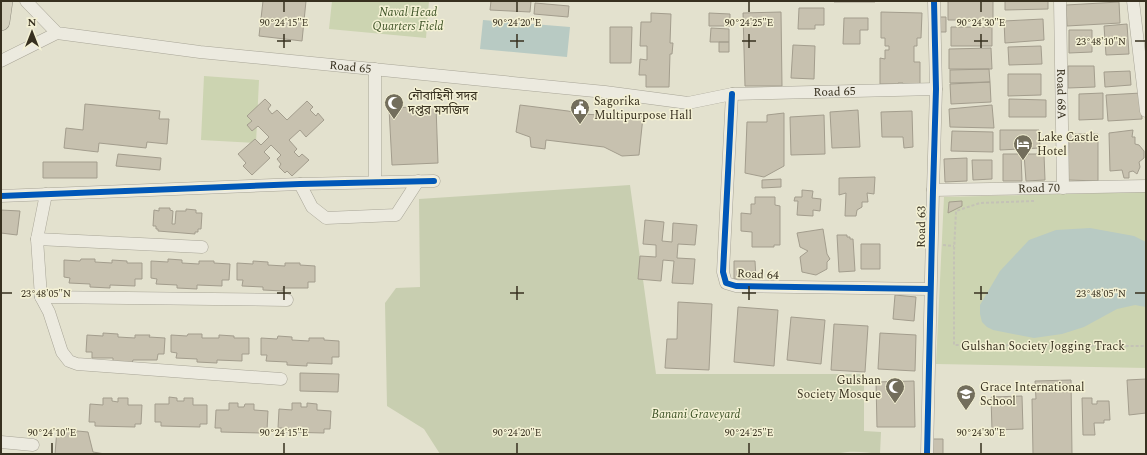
<svg xmlns="http://www.w3.org/2000/svg" width="1147" height="455" font-family="Spectral,'Noto Sans Bengali',serif">
<style>
.green{fill:#ccd4b1}
.cemetery{fill:#c8ceb0}
.water{fill:#b8cac3}
.building{fill:#c7c1af;stroke:#a39d8d}
.lines{fill:none;stroke-linecap:round;stroke-linejoin:round}
.minor-casing{stroke:#a8a597;stroke-width:13}
.highway-casing{stroke:#8e8b7e;stroke-width:18}
.path{stroke:#c4c2b6;stroke-width:2;stroke-dasharray:3 2;stroke-linecap:butt}
.minor{stroke:#eceadf;stroke-width:12}
.highway{stroke:#d6d2bf;stroke-width:17}
.cycleway-casing{stroke:#f4f1d4;stroke-width:8}
.cycleway{stroke:#0057b8;stroke-width:6}
.ticks{fill:none;stroke:#37301f;stroke-width:1.5}
.labels{text-anchor:middle;stroke-width:3;stroke-linejoin:round;paint-order:stroke}
.park-label{font-size:12px;font-style:italic;fill:#3e5327;stroke:#f4f1d4}
.street-label{font-size:12px;fill:#37301f;stroke:#f4f1d4}
.poi-label{font-size:12px;fill:#37301f;stroke:#f4f1d4;text-anchor:start}
.ticks-label{font-size:10px;text-anchor:middle;fill:#37301f;stroke:#f4f1d4;stroke-width:3;stroke-linejoin:round;paint-order:stroke}
</style>
<rect width="100%" height="100%" fill="#e3e1ce"/>
<path class="green" d="M332,1h97l-3,37 -97,-9z
M204,76l55,4 -3,63 -55,-3z
M1146,192v176l-210,-4 8,-167z"/>
<path class="cemetery" d="M630,185l26,189h208v57l17,1 -1,22c-15,-2 -29,-4 -44,0h-396l-16,-25 -37,-23 -2,-103 11,-15 24,-1 -1,-88z"/>
<path class="water" d="M483,20l87,7 -3,30 -87,-8z
M1090,228l44,8 12,6v65l-11,-2 -18,4 -33,18 -22,7 -28,4 -41,-8 -6,-3 -5,-5 -2,-8v-9l20,-34 29,-31 27,-10z"/>
<path class="building" d="M263,1h43l-4,40 -43,-5z
M491,1h40l-1,11 -40,-2z
M834,1h41v1h-41z
M948,1h45v19h-45z
M1005,1h43v8l-43,1z
M1119,2l1,21 -53,3 -1,-21z
M535,3l34,3 -1,11 -34,-3z
M799,8h25v17h-9v4h-17z
M781,12l1,74h-37l-2,-73z
M881,12l41,1 -1,25h-4v8h-3v16h6v22h-17v-1h-5v1h-18v-26l5,1v-9h4v-4h-4v-8h-4z
M651,13l20,1 -1,29h3l-1,11h-2l-1,33h-23v-12h-7l1,-16 7,1v-14h-7l1,-24h10z
M709,13l21,1v12h-21z
M937,17h9v15h-9z
M844,18h24v12h-8v14h-17z
M1043,19l1,21 -39,3 -1,-22z
M1127,24l2,30 -23,1 -2,-29z
M610,27h22l-1,36h-21z
M951,27h41v19h-41z
M711,28l18,1v13h-19z
M1069,30h23v22l-23,1z
M719,42h10v10h-10z
M793,45l22,1 -1,33 -23,-1z
M1041,46l1,18 -33,1 -1,-18z
M991,48l1,21h-43v-20z
M1068,66h26l1,21 -27,1z
M989,69l1,13 -40,1v-13z
M1130,71l1,14 -26,2 -1,-15z
M1008,74h33v21l-33,1z
M990,82l1,20 -40,2 -1,-20z
M1103,93v26l-24,1v-26z
M1141,93l1,26 -34,2 -2,-26z
M265,99l6,6 -3,4 4,5 5,-4 10,10 20,-19 6,6 -3,3 6,6 2,-3 6,7 -18,17 -6,-7 -11,10 8,9 -3,3 5,5 3,-3 7,6 -17,16 -5,-5 -2,2 -6,-6 2,-3 -4,-5 4,-4 -10,-10 -7,7 6,6 -18,17 -9,-9 3,-3 -8,-9 17,-15 6,6 8,-8 -11,-11 -6,5 -5,-6 5,-4 -5,-5z
M1009,99l37,1v17h-37z
M85,104l75,7 -1,8h10l-2,25 -20,-2 -1,6 -47,-5 -1,9 -34,-4 2,-20 17,2z
M520,105l48,6 14,3 36,2 3,-3 22,4 -4,38 -17,1 -18,-9 -58,-7 -1,9 -14,-2 -1,-10 -14,-5z
M992,105l2,23 -44,-1 -1,-18z
M436,106l2,57 -46,2 -3,-57z
M858,110l2,37 -28,1 -2,-36z
M912,111l1,36 -9,1 -1,-11h-21l-1,-25z
M784,113v53l-20,11 -19,-4 2,-51h20v-7z
M824,115l1,39 -34,1 -1,-38z
M1000,130h39l1,18 -40,2z
M1133,130l-1,7h3v7l4,1 5,6v7l-5,4 1,5 -3,7 -4,-3 -4,1v6h-5l-2,-8 -12,1 -1,-38z
M952,131l41,1v20l-42,-1z
M1069,134h29v47l-30,-1z
M118,154l43,4 -1,12 -44,-4z
M1003,154h18l1,27h-19z
M1024,154h20l1,26 -19,1z
M967,158v23l-22,1 -1,-23z
M972,160h20v19l-19,1z
M43,162h54v16h-54z
M875,177l-1,17 -7,-1 1,9h-6v5l-5,3 -1,6h-11l1,-23 -7,2v-17z
M781,179v8l-19,1v-8z
M802,190l11,1 -1,7 9,1 -1,12 -7,-1v6l-16,-1 1,-14h-4l1,-4h7z
M755,197h20v8l5,1v39h-6v2h-22v-15l-11,-1v-18l10,1v-10h4z
M962,201v5l-14,7 1,-11z
M159,208h11v2l3,1 -1,13h3l1,-13h10v-2l10,1v3h6l-1,16h-3v3h-3v2l-37,-3v-2h-2v-3h-3l1,-16 5,1z
M1,210l19,1 -3,24 -16,-2z
M645,220l19,2 -2,19 10,1 1,-19 24,2 -2,20 -17,-1 -1,14 18,1 -2,25 -21,-1 2,-22 -11,-1 -2,21 -23,-2 2,-23 16,1v-12l-13,-1z
M823,229l4,25 3,5 -3,3v7l-11,6 -14,-3 -2,-15 8,-6 -8,-4 -3,-14z
M837,235h10v2h3v2h3l2,32 -16,1z
M861,244h19v25h-19z
M81,259h14v3l17,1v-3l15,1v2h15v16h-7v7l-25,-1v3l-20,-1v-3l-21,-1 1,-5 -6,-1v-17l16,1z
M168,259l14,1v3l17,1v-3h15v2l16,1 -1,16h-7v6l-25,-1v4l-20,-1v-3l-21,-1 1,-5 -6,-1v-17l17,1z
M253,261l15,1v3l17,1v-3h15v2l15,1v16h-7v6h-25v3l-20,-1v-3l-21,-1 1,-6h-6v-17l16,1z
M734,261h21l1,18h-22z
M895,295l21,2 -2,24 -21,-2z
M678,302l34,2 -3,66 -44,-2 2,-29h10z
M738,307l40,3 -4,56 -40,-4z
M791,317l34,3 -4,44 -34,-4z
M834,324l34,2 -3,46 -34,-2z
M103,333l15,1v3l17,1v-3h15l-1,2 16,1 -1,16h-6l-1,6h-24l-1,3 -19,-1v-4h-21v-6h-6l1,-17 16,1z
M880,333l36,2 -1,36 -37,-2z
M188,334h14v4h17v-3l15,1v2h15v16h-7v7l-25,-1v3l-20,-1v-3l-21,-1 1,-5 -6,-1v-17l16,1z
M278,336l14,1v3l17,1v-3h15v2l15,1v16h-7v7l-25,-1v3l-20,-1v-3l-21,-1 1,-6h-6v-17l16,1z
M300,373l39,1 -1,18 -38,-1z
M1146,379v34l-17,2 -2,-35z
M1071,380l1,74h-39l-1,-55h4l-1,-18z
M914,381l1,46h-38l-1,-45z
M1022,396l1,33 -31,1 -1,-33z
M169,397l8,1v3h7v-3h9v7h14v19h-7v3l-39,-1v-4h-6v-18h14z
M103,398h9v3l6,1v-4h10v7h14l-1,19h-6v3l-40,-1v-4h-6l1,-18 13,1z
M1082,398h10v6h5v-3h12l1,19h-6v3h-10l1,12h-12z
M229,403h9v4h6l1,-3h9v6l14,1 -1,19 -6,-1v4l-40,-1v-4h-6l1,-18h13z
M292,403h9v4h6v-4l10,1v6l14,1 -1,18h-6v4l-40,-1v-4h-6l1,-19 13,1z
M57,429l31,3 5,20 12,2h-50z
M930,439h13v15h-13z"/>
<g class="lines">
<defs>
<g id="minor">
<path id="s1" d="M26,1l31,32 143,19 405,40 83,11 44,-9 204,-5"/>
<path id="s2" d="M1060,1l3,187"/>
<path d="M1133,1l13,110"/>
<path d="M1,61l56,-28"/>
<path d="M375,69v113"/>
<path d="M732,94l-9,178 3,11 10,3 194,3"/>
<path d="M300,184l12,23 14,11 70,-3 22,-34"/>
<path id="s3" d="M933,190l213,-4"/>
<path d="M46,194l-9,45 4,58 8,15 13,40 7,9 8,3 204,15"/>
<path d="M1,196l299,-12 134,-3"/>
<path d="M37,239l165,8"/>
<path d="M41,297l246,3"/>
<path d="M1,442l32,3"/>
<path d="M927,454l6,-264 3,-101 -2,-88"/>
</g>
<path id="highway" d="M1,22l3,-21"/>
</defs>
<use href="#minor" class="minor-casing"/>
<use href="#highway" class="highway-casing"/>
<path class="path" d="M1034,201l-54,2 -24,8 -2,40v94l192,1
M943,245l11,1"/>
<use href="#minor" class="minor"/>
<use href="#highway" class="highway"/>
<defs>
<path id="cycleway" d="M732,94l-9,178 3,11 10,3 194,3
M1,196l299,-12 134,-3
M927,454l6,-264 3,-101 -2,-88"/>
</defs>
<use href="#cycleway" class="cycleway-casing"/>
<use href="#cycleway" class="cycleway"/>
</g>
<path class="ticks" d="M284,2v10M517,2v10M749,2v10M981,2v10M284,34v14M517,34v14M749,34v14M981,34v14M277,41h14M510,41h14M742,41h14M974,41h14M1135,41h10M284,286v14M517,286v14M749,286v14M981,286v14M2,293h10M277,293h14M510,293h14M742,293h14M974,293h14M1135,293h10M52,443v10M284,443v10M517,443v10M749,443v10M981,443v10"/>
<defs>
<symbol id="mosque-pin" viewBox="-11 -11 22 30"><path d="M0 17L-7.5 6A9.5 9.5 0 1 1 7.5 6Z" fill="#736e5c" stroke="#f4f1d4"/><path d="M3.5-4.9A6 6 0 1 0 3.5 4.9A5 5 0 1 1 3.5-4.9Z" fill="#fff"/></symbol>
<symbol id="civic-pin" viewBox="-11 -11 22 30"><path d="M0 17L-7.5 6A9.5 9.5 0 1 1 7.5 6Z" fill="#736e5c" stroke="#f4f1d4"/><path d="M-.6-6.5H3V-4.5H.6V-3L4-1V1h2V6H-6V1h2V-1L-.6-3ZM-1.2 2.5V6h2.4V2.5Z" fill="#fff"/></symbol>
<symbol id="hotel-pin" viewBox="-11 -11 22 30"><path d="M0 17L-7.5 6A9.5 9.5 0 1 1 7.5 6Z" fill="#736e5c" stroke="#f4f1d4"/><path d="M-6-4.5h1.5V1H6V5H4.5V3h-9V5H-6ZM-4 0a1.8 1.8 0 1 1 3.6 0ZM.5 0V-2.5h3Q6-2.5 6 0Z" fill="#fff"/></symbol>
<symbol id="school-pin" viewBox="-11 -11 22 30"><path d="M0 17L-7.5 6A9.5 9.5 0 1 1 7.5 6Z" fill="#736e5c" stroke="#f4f1d4"/><path d="M0-5L7-2L0 1L-7-2ZM-4 1L0 2.5L4 1V4Q0 6-4 4Z" fill="#fff"/></symbol>
</defs>
<g fill-rule="evenodd">
<use href="#mosque-pin" x="383" y="92" width="22" height="30"/>
<use href="#civic-pin" x="569" y="97" width="22" height="30"/>
<use href="#hotel-pin" x="1012" y="133" width="22" height="30"/>
<use href="#mosque-pin" x="884" y="376" width="22" height="30"/>
<use href="#school-pin" x="955" y="383" width="22" height="30"/>
</g>
<g class="labels">
<g class="park-label">
<text x="408" y="16">Naval Head<tspan x="408" dy="14">Quarters Field</tspan></text>
<text x="696" y="418">Banani Graveyard</text>
</g>
<g class="street-label">
<text dy="4" stroke="none"><textPath href="#s1" startOffset="340">Road 65</textPath></text>
<text dy="4" stroke="none"><textPath href="#s1" startOffset="827">Road 65</textPath></text>
<text dy="4" stroke="none"><textPath href="#s2" startOffset="93">Road 68A</textPath></text>
<text dy="4" stroke="none"><textPath href="#s3" startOffset="106">Road 70</textPath></text>
<text transform="translate(921 227) rotate(-89)" y="4">Road 63</text>
<text transform="translate(758 274) rotate(3)" y="4">Road 64</text>
<text x="1043" y="350">Gulshan Society Jogging Track</text>
</g>
<g class="poi-label">
<text x="408" y="100">নৌবাহিনী সদর<tspan x="408" dy="14">দপ্তর মসজিদ</tspan></text>
<text x="594" y="105">Sagorika<tspan x="594" dy="14">Multipurpose Hall</tspan></text>
<text x="1037" y="141">Lake Castle<tspan x="1037" dy="14">Hotel</tspan></text>
<text x="881" y="384" text-anchor="end">Gulshan<tspan x="881" dy="14">Society Mosque</tspan></text>
<text x="980" y="391">Grace International<tspan x="980" dy="14">School</tspan></text>
</g>
</g>
<g class="ticks-label">
<text x="284" y="26">90°24'15"E</text>
<text x="517" y="26">90°24'20"E</text>
<text x="749" y="26">90°24'25"E</text>
<text x="981" y="26">90°24'30"E</text>
<text x="1101" y="45">23°48'10"N</text>
<text x="46" y="297">23°48'05"N</text>
<text x="1101" y="297">23°48'05"N</text>
<text x="52" y="436">90°24'10"E</text>
<text x="284" y="436">90°24'15"E</text>
<text x="517" y="436">90°24'20"E</text>
<text x="749" y="436">90°24'25"E</text>
<text x="981" y="436">90°24'30"E</text>
</g>
<rect width="1147" height="455" fill="none" stroke="#37301f" stroke-width="4"/>
<g transform="translate(32 32)" stroke="#f4f1d4" stroke-width="3" paint-order="stroke">
<path d="M0-3L7 15L0 10L-7 15Z" fill="#37301f"/>
<text y="-6" font-size="11" font-weight="bold" text-anchor="middle" fill="#37301f">N</text>
</g>
</svg>
